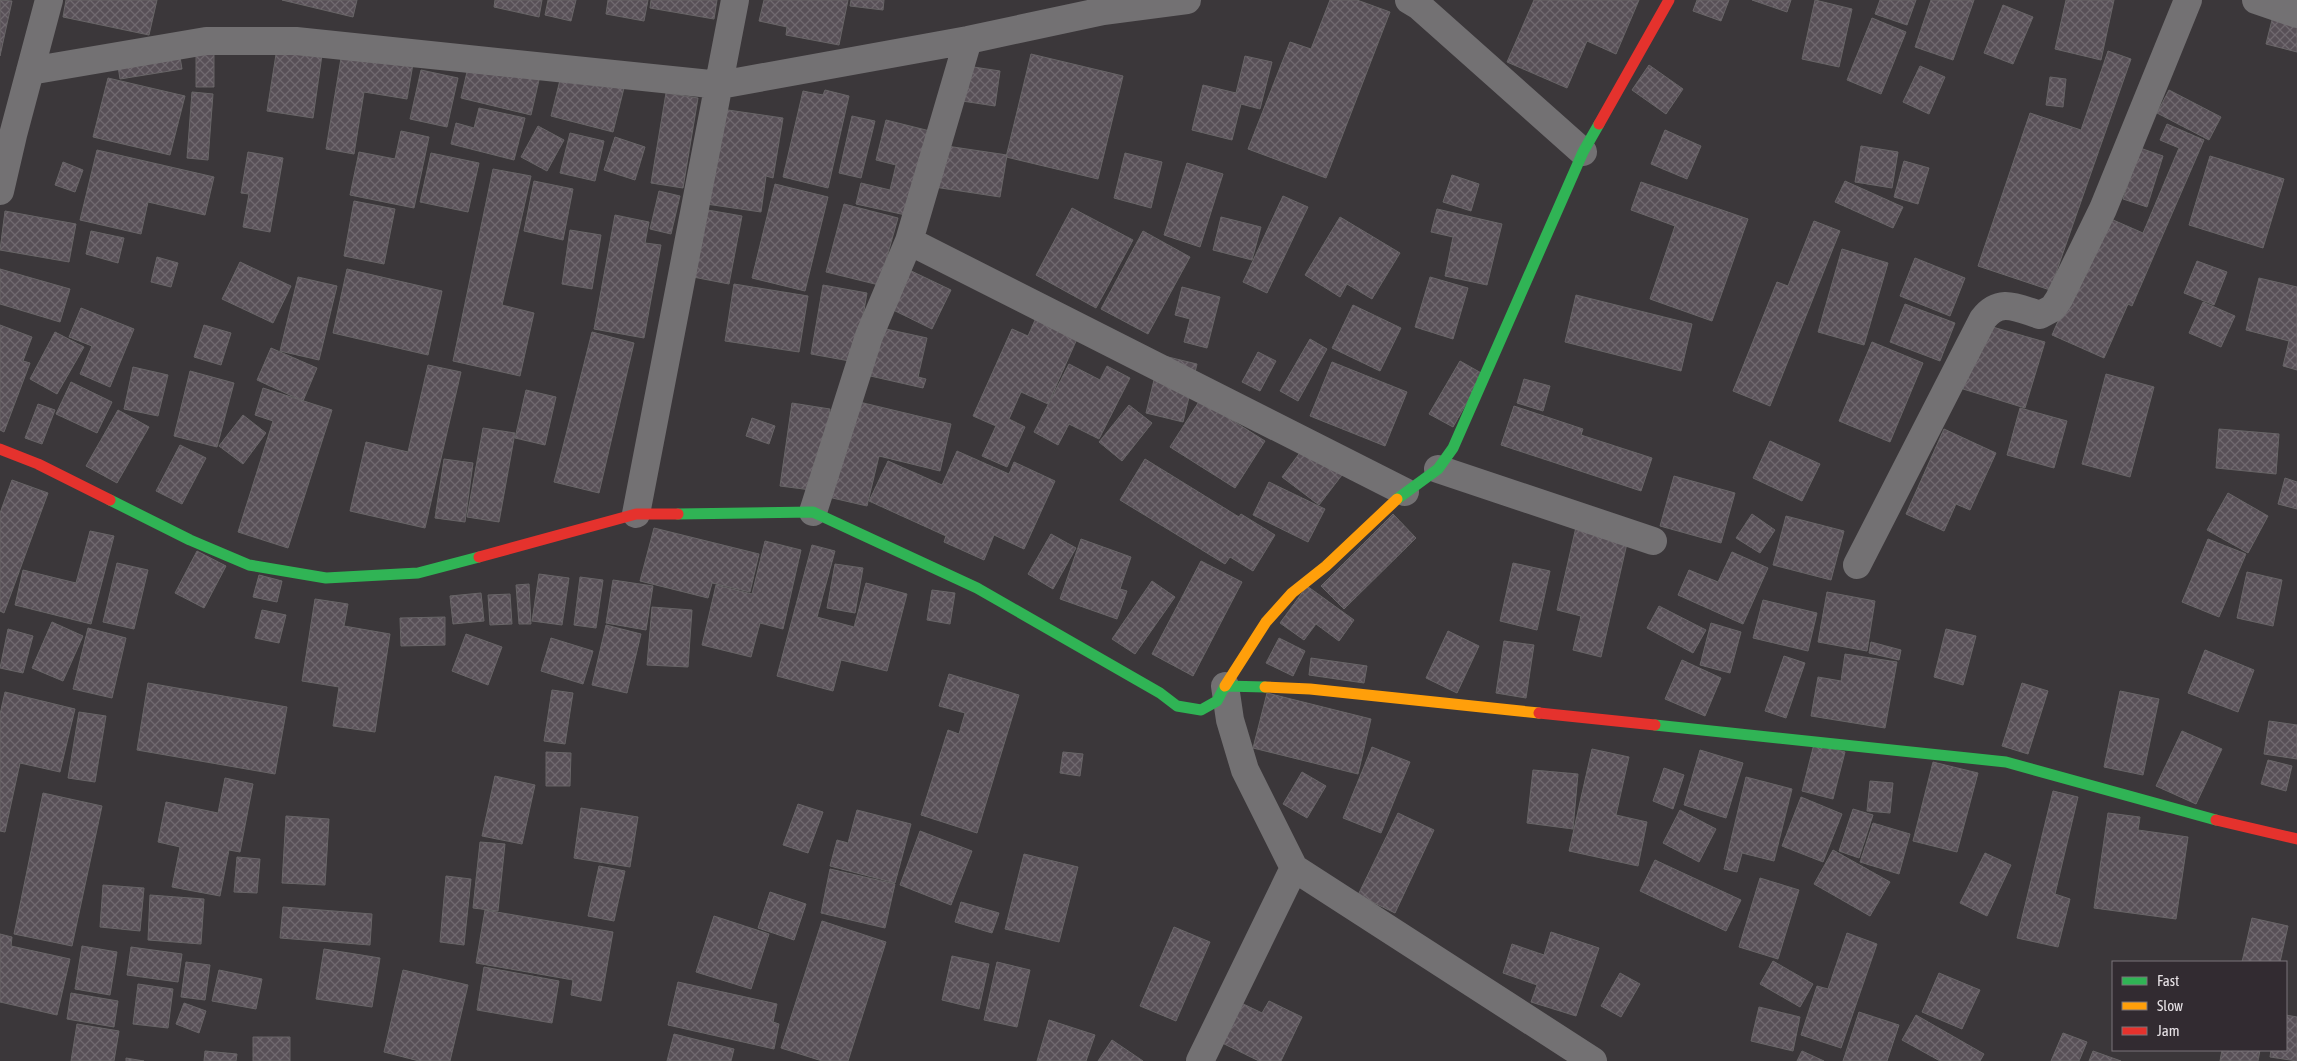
<svg xmlns="http://www.w3.org/2000/svg" width="2297" height="1061" font-family="'Asap Condensed',sans-serif">
<style>
.building{fill:url(#building-cross-hatch);stroke:#686567}
.lines{fill:none;stroke-linecap:round;stroke-linejoin:round}
.street{stroke:#737173;stroke-width:28}
.fast{stroke:#30b455;stroke-width:11}
.slow{stroke:#ff9f0a;stroke-width:11}
.jam{stroke:#e5322d;stroke-width:11}
</style>
<defs>
<pattern id="building-cross-hatch" width="8" height="8" patternUnits="userSpaceOnUse" patternTransform="scale(1.25)"><rect width="8" height="8" fill="#585057"/><path d="M0 0l8 8M0 8l8-8" fill="none" stroke="#70696f"/></pattern>
</defs>
<rect width="100%" height="100%" fill="#3b373a"/>
<path class="building" d="M0,0l12,1 -12,55z
M66,0h91l-8,35 -86,-18z
M282,0h75l-4,17z
M495,0h47l-3,17 -45,-10z
M548,0h28l-5,21 -26,-6z
M608,0h40l-4,21 -38,-7z
M651,0h66l-3,19 -64,-11z
M764,0h84l-9,45 -53,-10 1,-8 -28,-6z
M851,0h33l-1,10 -33,-4z
M1330,0h27l33,12 -64,166 -78,-29 42,-107 21,7z
M1534,0h105l-23,54 -29,-13 -20,47 -60,-26z
M1697,0h32l-8,21 -28,-10z
M1752,0h39l-4,12z
M1815,0l37,9 -13,58 -37,-8z
M1880,0h36l-9,25 -32,-11z
M1931,0h43l-21,60 -38,-13z
M2066,0h48l-13,60 -46,-11z
M2003,5l30,12 -20,47 -29,-11z
M2273,16l24,6v30l-31,-8z
M1872,18l34,14 -25,62 -34,-14z
M196,48h18v39h-18z
M277,48l45,7 -9,63 -46,-7z
M179,51l3,18 -62,10 -3,-19z
M2108,51l23,8 -81,231 -72,-24 52,-153 51,17z
M342,52l71,12 -6,35 -43,-7 -10,62 -28,-5z
M1031,54l92,22 -25,103 -92,-22z
M1245,56l27,6 -12,47 -19,-5 -9,36 -40,-10 11,-45 33,8z
M469,63l70,17 -8,35 -70,-17z
M1649,65l34,24 -17,25 -34,-24z
M967,66l33,5 -5,35 -33,-5z
M1920,66l25,11 -16,37 -26,-12z
M421,70l37,8 -11,49 -37,-8z
M562,72l62,16 -11,44 -62,-16z
M2050,77l16,2 -3,28 -17,-2z
M108,78l77,18 -15,59 -77,-18z
M825,90l24,6 -21,92 -45,-11 20,-86 20,4z
M2169,90l52,27 -12,23 -52,-27z
M192,92l21,2 -5,66 -21,-2z
M666,93l32,5 -15,90 -32,-5z
M479,108l46,10 -11,42 -63,-16 5,-21 18,5z
M721,109l62,9 -10,60 -7,-2 -5,36 -55,-8z
M852,116l23,5 -14,57 -22,-5z
M886,120l44,11 -20,85 -54,-12 5,-21 29,7 6,-25 -20,-5z
M2167,124l37,16 -72,166 -4,-2 -24,54 -52,-23 52,-119 39,17 36,-85 -19,-8z
M538,126l26,14 -17,31 -26,-14z
M1665,130l36,16 -14,33 -36,-15z
M401,131l28,6 -15,71 -64,-13 9,-43 36,7z
M570,133l34,8 -9,40 -35,-8z
M615,137l30,10 -10,33 -31,-10z
M940,145l67,10 -7,42 -66,-10z
M1861,146l37,6 -6,36 -37,-6z
M2140,148l23,8 -16,51 -24,-8z
M97,150l117,27 -9,38 -57,-13 -7,32 -61,-14z
M248,152l35,6 -13,74 -27,-5 6,-33 -8,-1z
M431,153l48,10 -11,49 -48,-10z
M1125,153l37,9 -11,46 -37,-10z
M2210,156l74,23 -21,69 -74,-23z
M1904,161l25,7 -11,36 -24,-7z
M63,162l20,8 -8,22 -20,-7z
M1187,163l36,11 -23,73 -36,-12z
M493,169l38,7 -29,129 32,8 -14,63 -67,-15z
M1452,175l27,9 -8,27 -28,-9z
M534,181l39,8 -10,51 -39,-9z
M1845,181l58,26 -10,21 -58,-26z
M1641,182l107,37 -36,102 -62,-22 25,-73 -44,-16z
M775,184l53,13 -23,94 -53,-13z
M659,191l21,5 -9,38 -21,-5z
M1283,196l25,11 -41,86 -24,-11z
M354,201l41,8 -11,55 -40,-8z
M844,204l54,14 -19,67 -53,-13z
M1072,208l61,32 -37,68 -60,-33z
M702,209l40,7 -13,68 -41,-8z
M1437,209l65,15 -15,61 -42,-9 8,-39 -22,-5z
M5,211l71,13 -7,38 -69,-12z
M615,215l34,7 -4,21 16,2 -17,93 -50,-9z
M1221,217l40,10 -9,33 -39,-10z
M1340,217l60,36 -28,46 -25,-15 -7,13 -35,-22z
M1814,221l26,10 -70,175 -37,-15 44,-109 11,4z
M570,230l31,5 -9,54 -30,-5z
M91,231l33,7 -6,25 -32,-9z
M1143,231l47,26 -42,77 -47,-25z
M1842,249l46,14 -24,82 -46,-13z
M157,257l21,6 -7,24 -20,-5z
M1915,258l50,20 -15,38 -50,-20z
M2197,261l30,11 -13,33 -30,-12z
M240,262l51,24 -18,37 -51,-24z
M905,268l46,22 -19,39 -45,-22z
M0,269l70,20 -10,33 -60,-18z
M347,269l95,22 -14,64 -95,-22z
M298,277l39,9 -18,74 -39,-9z
M1430,277l38,11 -15,51 -38,-12z
M2259,278l38,9v83l-14,-4 6,-25 -43,-11z
M734,284l74,12 -9,56 -74,-11z
M823,285l44,8 -12,69 -44,-8z
M1182,287l38,10 -13,51 -23,-6 6,-23 -15,-4z
M1576,295l116,29 -11,47 -116,-29z
M2203,302l32,14 -14,31 -32,-14z
M1905,304l50,19 -15,38 -50,-19z
M1353,305l48,23 -21,43 -48,-23z
M81,308l53,21 -24,58 -30,-13 12,-28 -23,-9z
M1039,311l42,19 -33,74 -27,-12 -12,27 16,8 -18,40 -25,-11 14,-30 -23,-10 39,-87 16,7z
M1982,324l63,18 -20,66 -62,-19z
M0,325l32,12 -9,24 7,2 -26,69 -4,-2z
M204,325l27,8 -10,32 -27,-8z
M877,327l50,11 -9,39 8,2 -3,9 -57,-13z
M55,332l29,15 -27,47 -27,-15z
M592,332l42,11 -35,150 -45,-11z
M1310,339l17,10 -29,52 -18,-10z
M1872,342l51,21 -33,79 -51,-21z
M271,348l46,20 -14,33 -46,-21z
M1258,352l18,9 -16,30 -18,-9z
M1160,355l37,9 -14,58 -37,-9z
M1460,361l23,13 -30,53 -24,-13z
M1332,362l75,30 -22,54 -75,-30z
M1069,364l31,16 7,-14 23,12 -31,61 -30,-15 -11,21 -24,-13z
M428,365l33,7 -36,156 -75,-17 16,-69 42,10z
M133,367l35,8 -10,41 -34,-7z
M190,371l44,12 -17,64 -43,-11z
M2106,374l48,13 -24,90 -48,-13z
M1524,379l26,7 -7,25 -26,-8z
M71,382l41,20 -15,31 -41,-19z
M263,388l69,22 -44,138 -50,-16 35,-111 -18,-6z
M526,390l30,7 -11,48 -30,-7z
M851,400l100,24 -11,47 -61,-15 -12,50 -39,-9z
M1200,400l65,41 -30,47 -65,-41z
M792,403l38,6 -11,82 -39,-5z
M38,404l17,6 -13,34 -17,-6z
M1129,405l23,18 -30,38 -23,-19z
M1514,406l69,23 -2,6 71,23 -11,33 -140,-46z
M2020,408l47,13 -13,47 -47,-13z
M118,410l31,17 -32,56 -31,-17z
M243,415l23,18 -23,31 -24,-18z
M752,418l23,8 -6,18 -23,-8z
M483,428l32,5 -16,89 -32,-5z
M1944,429l52,24 -26,57 -14,-6 -12,27 -38,-17z
M2219,429l60,5 -3,40 -60,-6z
M1770,441l50,23 -18,37 -49,-23z
M180,445l26,13 -24,46 -26,-13z
M1304,447l38,28 -23,30 -37,-28z
M957,451l52,23 5,-12 41,19 -31,68 -30,-14 -10,25 -40,-18 2,-6 -77,-35 19,-40 54,24z
M444,459l29,4 -8,59 -30,-4z
M1145,459l94,58 2,-3 34,21 -22,36 -23,-14 -5,7 -105,-64z
M1674,476l61,17 -14,50 -61,-17z
M2285,478l12,4v27l-19,-5z
M12,480l36,13 -44,120 -4,-2v-98z
M1269,482l56,27 -17,33 -55,-27z
M2228,493l40,23 -20,37 -41,-23z
M1393,514l23,24 -72,71 -23,-23z
M1752,514l23,16 -15,23 -24,-15z
M1786,516l58,15 -13,49 -58,-15z
M1576,527l52,12 -27,118 -28,-7 8,-34 -24,-6z
M654,528l105,26 -9,38 -38,-9 -4,15 -68,-17z
M90,531l24,5 -23,88 -76,-19 8,-35 53,13z
M1051,534l25,14 -23,41 -25,-15z
M1081,539l50,18 -11,32 7,2 -10,28 -57,-20z
M2208,539l38,15 -27,63 -37,-15z
M765,541l36,9 -18,79 -23,-6 -9,34 -49,-12 14,-60 36,9z
M812,545l23,6 -18,66 37,10 12,-44 41,11 -20,77 -46,-11 -8,31 -56,-15z
M197,551l29,15 -22,42 -29,-15z
M1732,552l36,16 -25,56 -65,-29 11,-25 29,12z
M1201,561l41,21 -49,94 -41,-22z
M117,563l31,7 -14,59 -31,-7z
M1513,563l37,8 -13,59 -37,-9z
M835,564l28,4 -8,45 -28,-5z
M2247,572l35,8 -9,46 -36,-8z
M539,574l30,4 -7,47 -30,-4z
M259,575l23,6 -5,21 -24,-5z
M580,577l23,3 -7,48 -22,-3z
M613,580l40,6 -7,44 -40,-7z
M1152,581l23,16 -40,57 -23,-15z
M529,584l2,40h-12l-3,-39z
M1307,586l47,34 -15,21 -23,-17 -12,16 -24,-17z
M932,590l23,3 -5,31 -23,-4z
M1827,592l48,9 -8,50 -49,-9z
M481,593l3,28 -31,3 -3,-28z
M510,594l2,30 -22,1 -2,-30z
M315,599l33,5 -4,22 46,8 -15,98 -42,-6 6,-39 -37,-6z
M1763,600l54,13 -9,38 -55,-13z
M1659,606l47,24 -13,23 -46,-25z
M652,607l40,3 -4,57 -41,-2z
M262,610l24,5 -7,28 -24,-5z
M445,617v28l-44,1 -1,-28z
M52,622l31,14 -20,45 -31,-13z
M1711,623l30,9 -11,41 -30,-8z
M606,625l35,9 -14,59 -35,-8z
M88,628l38,10 -14,60 -39,-9z
M8,629l25,7 -10,37 -23,-5z
M1946,629l30,7 -13,49 -29,-8z
M1448,631l31,15 -22,47 -31,-15z
M466,634l36,13 -14,38 -36,-14z
M551,638l42,13 -10,33 -42,-13z
M1279,638l26,13 -12,25 -27,-13z
M1504,641l30,4 -8,53 -30,-5z
M1871,642l30,8 -2,10 -30,-7z
M2205,650l49,20 -16,42 -50,-19z
M1845,654l52,8 -12,66 -74,-12 7,-39 23,4z
M1784,656l21,7 -19,55 -21,-7z
M1311,658l56,8 -3,17 -55,-8z
M1682,660l39,18 -16,38 -40,-17z
M949,674l70,21 -42,138 -56,-18 27,-85 11,4 6,-21 -26,-7z
M148,683l139,24 -12,67 -138,-24z
M2022,683l26,8 -20,63 -26,-8z
M552,690l21,3 -8,51 -21,-3z
M2120,691l39,8 -16,76 -39,-8z
M5,692l70,17 -15,63 -40,-9 -15,69 -5,-1v-117z
M1267,693l104,26 -13,55 -105,-26z
M79,712l27,4 -11,66 -27,-4z
M2269,721l28,4v34l-33,-5z
M2182,731l40,18 -26,55 -40,-18z
M1814,744l31,8 -12,47 -31,-8z
M1372,747l38,15 -29,71 -38,-15z
M1592,749l37,8 -13,58 31,7 -9,44 -69,-15z
M1700,750l43,13 -17,55 -42,-13z
M546,752l25,1 -1,33h-24z
M1063,752l20,2 -3,22 -20,-3z
M2268,760l24,6 -6,25 -25,-7z
M1933,762l45,11 -21,79 -44,-11z
M1664,768l20,7 -11,34 -20,-8z
M1533,770l45,4 -5,55 -46,-6z
M1302,772l24,14 -19,32 -24,-14z
M495,776l40,9 -13,59 -40,-8z
M1746,777l46,12 -18,72 -32,-8 -5,19 -13,-3z
M225,778l28,6 -13,68 -11,-2 -9,46 -48,-9 8,-40 -22,-5 8,-40 52,11z
M1870,781l23,2 -3,30 -23,-2z
M2053,791l25,6 -23,97 15,5 -12,48 -41,-9z
M43,793l59,13 -30,140 -58,-12z
M1801,797l41,17 -19,48 -41,-16z
M798,804l25,8 -15,41 -25,-8z
M581,808l57,9 -8,50 -56,-9z
M1853,809l20,6 -14,43 -20,-7z
M857,810l54,14 -16,59 -65,-17 7,-26 11,3z
M1680,810l36,19 -17,33 -36,-19z
M1398,813l36,17 -39,83 -37,-18z
M2108,813l32,4 -2,13 50,7 -12,82 -82,-11z
M286,816l43,3 -4,66 -43,-2z
M1873,823l37,11 -11,40 -39,-12z
M920,831l52,20 -21,54 -51,-20z
M480,842l25,2 -7,67 -25,-3z
M1833,850l57,32 -20,34 -56,-32z
M1985,853l26,12 -24,51 -27,-13z
M1024,854l54,13 -19,75 -54,-13z
M237,857l23,2 -3,34 -23,-1z
M1655,860l86,40 -15,31 -86,-40z
M599,866l26,5 -11,50 -26,-5z
M830,869l65,15 -10,44 -64,-15z
M446,876l25,3 -7,66 -24,-3z
M1760,878l39,12 -21,69 -39,-12z
M103,885l41,3 -4,43 -40,-4z
M770,892l36,12 -12,36 -36,-12z
M150,895l54,4 -3,45 -53,-4z
M961,902l38,11 -7,20 -37,-11z
M283,907l89,7 -2,31 -90,-7z
M485,910l128,22 -12,69 -30,-6 2,-15 -97,-17z
M714,916l55,18 -18,55 -55,-17z
M2252,918l36,8 -8,36h-38z
M822,921l64,21 -38,119h-26l-41,-13z
M1174,927l36,15 -34,79 -36,-15z
M1551,932l48,16 -23,68 -45,-14 6,-17 -34,-12 9,-29 32,11z
M1847,933l30,11 -36,104 -40,-13 16,-49 11,3z
M0,934l12,3 -1,9 59,13 -13,56 -57,-13z
M82,946l35,6 -7,43 -35,-6z
M131,947l51,7 -4,28 -51,-7z
M324,949l56,9 -8,49 -56,-8z
M952,956l37,8 -10,45 -37,-9z
M1773,961l40,23 -13,23 -40,-23z
M186,962l24,3 -5,35 -24,-3z
M997,962l33,8 -13,57 -33,-7z
M484,967l75,14 -7,42 -75,-13z
M219,970l43,9 -6,30 -44,-8z
M403,970l65,15 -18,76h-31l-35,-9z
M1620,973l20,11 -19,33 -20,-11z
M1939,973l41,17 -18,39 -40,-17z
M678,982l99,22 -4,18 6,2 -5,25 -106,-24z
M138,984l35,5 -5,39 -35,-4z
M71,993l47,8 -4,26 -47,-8z
M1233,999l29,14 7,-12 33,16 -21,44h-22l-45,-22z
M184,1003l22,8 -7,22 -23,-9z
M1759,1007l41,10 -7,34 -42,-10z
M1859,1012l40,13 -12,36h-44z
M1916,1015l68,39 -4,7h-40l-38,-21z
M2286,1015l11,2v44l-27,-4 1,-7h15z
M1049,1020l46,15 -9,26h-49z
M77,1024l42,7 -5,30h-43z
M2063,1033l24,9 -8,19h-28z
M674,1034l60,15 -3,12h-64z
M253,1037h37v24h-37z
M1112,1040l31,21h-45z
M2222,1050h38l-2,11h-38z
M205,1051l32,3 -1,7h-32z
M1802,1051l22,10h-27z
M2093,1051l28,10h-32z
M126,1058l18,3h-18z"/>
<g class="lines">
<path class="street" d="M1409,0l10,6 164,146
M2256,0l41,14
M30,71l176,-30h90l424,44 248,-45 135,-29 84,-11
M0,191l13,-56 36,-135
M909,241l496,251
M1438,469l215,72
M813,512l56,-176 40,-95 59,-201
M636,514l99,-514
M1857,565l126,-246c17,-22 34,-11 57,-4l13,-7 6,-9 44,-90 85,-209
M1294,868l299,193
M1200,1061l94,-193 -49,-98 -15,-50 -5,-34"/>
<path class="fast" d="M1397,499l41,-30 15,-21 130,-296 16,-28
M110,500l80,40 59,25 77,13 92,-5 61,-16
M678,514l135,-2 164,76 183,105 17,13 24,4 16,-9 8,-15 40,1
M1655,725l351,37 210,58"/>
<path class="slow" d="M1225,686l41,-64 26,-29 34,-27 71,-67
M1265,687l45,2 229,24"/>
<path class="jam" d="M1599,124l70,-124
M0,449l38,15 72,36
M479,557l157,-43h42
M1539,713l116,12
M2216,820l81,19"/>
</g>
<rect x="2112" y="961" width="175" height="90" fill="#322b31" stroke="#7b757a"/>
<rect x="2122" y="977" width="25" height="8" fill="#30b455" stroke="#7b757a"/>
<text x="2157" y="986" font-size="15" fill="#e9e4e8">Fast</text>
<rect x="2122" y="1002" width="25" height="8" fill="#ff9f0a" stroke="#7b757a"/>
<text x="2157" y="1011" font-size="15" fill="#e9e4e8">Slow</text>
<rect x="2122" y="1027" width="25" height="8" fill="#e5322d" stroke="#7b757a"/>
<text x="2157" y="1036" font-size="15" fill="#e9e4e8">Jam</text>
</svg>
